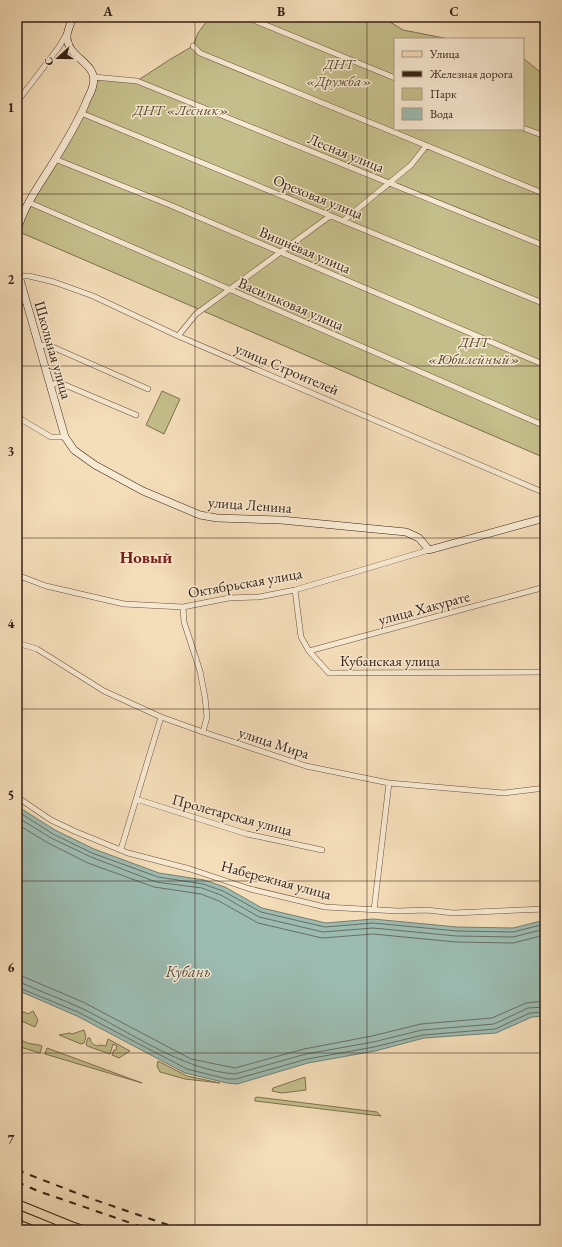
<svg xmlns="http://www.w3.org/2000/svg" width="562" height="1247" font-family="'EB Garamond',serif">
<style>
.green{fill:#c4be8a;stroke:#7d7050}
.water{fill:#9cbbb1;stroke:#737e73}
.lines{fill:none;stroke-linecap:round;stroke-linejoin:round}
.shore{stroke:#696e63;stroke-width:1}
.street-casing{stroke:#66513e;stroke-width:6}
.secondary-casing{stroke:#362215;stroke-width:8}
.primary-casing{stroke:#362215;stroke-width:10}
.street{stroke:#f8e9d2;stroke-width:5}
.secondary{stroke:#f8e9d2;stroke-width:7}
.primary{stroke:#f4ddb9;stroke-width:8}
.rail{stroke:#362215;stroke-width:2;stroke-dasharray:7 7;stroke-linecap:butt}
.grid{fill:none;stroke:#362215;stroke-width:1;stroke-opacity:0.55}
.labels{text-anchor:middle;stroke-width:3;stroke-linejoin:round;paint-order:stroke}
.park-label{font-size:15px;font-style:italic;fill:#5a4932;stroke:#f8e9d2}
.street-label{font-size:15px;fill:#362215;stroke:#f8e9d2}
.water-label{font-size:16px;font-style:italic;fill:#555044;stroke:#f8e9d2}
.quarter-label{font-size:17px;font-weight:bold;fill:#7a1f14;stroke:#f8e9d2}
.neatline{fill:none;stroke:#362215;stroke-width:1.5}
.grid-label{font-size:13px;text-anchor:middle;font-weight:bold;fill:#362215}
</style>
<rect width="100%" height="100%" fill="#f4ddb9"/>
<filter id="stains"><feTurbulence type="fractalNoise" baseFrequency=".005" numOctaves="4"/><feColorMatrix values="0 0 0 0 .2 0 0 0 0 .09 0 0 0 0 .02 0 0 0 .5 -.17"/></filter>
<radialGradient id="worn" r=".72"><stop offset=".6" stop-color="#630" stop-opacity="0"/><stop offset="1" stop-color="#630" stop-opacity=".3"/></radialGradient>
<path class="green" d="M210,17h172l21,13 46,9h-54v90h128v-71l22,18v382l-528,-227 64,-118 13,-36 43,4 32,-21 24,-14 5,-13z
M162,391l18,8 -16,35 -18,-9z
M17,1009l4,4 3,-1 4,2 5,-3 5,9 -3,7 -18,-8z
M84,1030l2,7 -2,6 -3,1 -22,-9 11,-2 2,1z
M17,1037h2c5,8 15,6 23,9l-2,7 -23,-7z
M88,1038h2c1,5 3,7 8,8l2,-1 6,1 2,-7 22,12 -11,7 -7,-3 2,-5h2l1,-4 -4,-2 -3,10 -23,-8 -1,-2z
M47,1048l95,35 -97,-29z
M158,1061l29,15 33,7 -35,-4 -25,-7 -3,-6z
M305,1077l1,13 -24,3 -10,-2 1,-3z
M257,1097l120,15 4,4 -126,-15v-3z"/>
<path class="water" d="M17,806l38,24 39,19 65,24 45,7 21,7 37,21 64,15 47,-4 84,8 56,1 32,-8v96l-13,1 -36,16 -72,5 -49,13 -67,12 -71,21 -10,-1 -42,-10 -108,-57 -60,-26z"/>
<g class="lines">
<path class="shore" d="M17,811l36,23 39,19 66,24 45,7 20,7 38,21 64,15 48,-4 84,8 56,1 32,-8
M17,817l34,21 40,19 65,25 46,6 19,7 38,22 64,15 50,-4 83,8 57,1 32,-8
M17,824l31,19 40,20 66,24 47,7 18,7 39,22 64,15 51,-4 83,8 57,1 32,-8
M17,976l7,1 59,25 108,57 44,9 69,-19 68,-13 49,-12 71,-6 34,-15 19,-2
M17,982l5,1c19,9 40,16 59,25 48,23 101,62 154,66l71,-20 67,-12 49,-12 72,-6 34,-16 17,-1
M17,987l61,25 109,57 40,10h9l71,-20 67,-12 49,-12 72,-6 35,-16 15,-1"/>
<defs>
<path id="street" d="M246,17l149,61
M193,46l7,7 345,141
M94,77l43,4 408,165
M17,102l42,-55 8,-14
M81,113l464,191
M523,128l22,8
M55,159l115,46 375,160
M28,202c172,76 345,149 517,224
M343,221l68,-56 15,-19
M18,276h11l25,6 39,14 85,40 367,157
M178,336l18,-22 134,-98
M38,346l10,-1 100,44
M50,386l8,-4 78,33
M17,417l34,20h14
M17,575l29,11 78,18 59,3 46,-9 30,-1 36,-7 134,-40
M295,590l6,47 8,14 20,22 216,-1
M183,607l1,15 16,49 5,26 2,20 -4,15
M17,643l20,6 67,42 57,26 42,15 103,34 83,17 115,10 41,-5
M309,651l236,-64
M17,797l34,23 23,11 54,22 62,16 60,20 75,18 73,4 29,-1 26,3 92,-4
M136,799l111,35 75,16
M121,849l40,-132
M374,910l15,-127"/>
<path id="secondary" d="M17,231c6,-22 18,-40 31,-60 13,-21 27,-43 37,-66 2,-7 7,-13 8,-20 6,-22 -26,-27 -26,-48 0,-6 4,-14 6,-20
M17,269l48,168 9,13 21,15 48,26 57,24 17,3 64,2 125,12 13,6 10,12 116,-32"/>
<path id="primary" d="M17,1204l54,22 12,4
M17,1214l40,16"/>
</defs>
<use href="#street" class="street-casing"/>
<use href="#secondary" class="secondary-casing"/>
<use href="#primary" class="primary-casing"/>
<use href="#street" class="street"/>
<use href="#secondary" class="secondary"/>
<use href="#primary" class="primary"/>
<path class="rail" d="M17,1170l75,29 91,31
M17,1182l21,9 113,39"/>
</g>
<path class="grid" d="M195,17v1213M367,17v1213M17,194h528M17,366h528M17,538h528M17,709h528M17,881h528M17,1053h528"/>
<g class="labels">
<g class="park-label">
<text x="339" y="69">ДНТ<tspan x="339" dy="17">«Дружба»</tspan></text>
<text x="181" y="115">ДНТ «Лесник»</text>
<text x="474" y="347">ДНТ<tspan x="474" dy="17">«Юбилейный»</tspan></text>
</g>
<g class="street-label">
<text transform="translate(346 153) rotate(22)" y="5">Лесная улица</text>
<text transform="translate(318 197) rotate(22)" y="5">Ореховая улица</text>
<text transform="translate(305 250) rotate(23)" y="5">Вишнёвая улица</text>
<text transform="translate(291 304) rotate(23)" y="5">Васильковая улица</text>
<text transform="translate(53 350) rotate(74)" y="5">Школьная улица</text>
<text transform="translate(287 369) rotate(23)" y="5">улица Строителей</text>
<text transform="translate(250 505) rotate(4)" y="5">улица Ленина</text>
<text transform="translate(245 583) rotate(-10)" y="5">Октябрьская улица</text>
<text transform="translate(424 608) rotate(-15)" y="5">улица Хакурате</text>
<text x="390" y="666">Кубанская улица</text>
<text transform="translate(274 743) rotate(18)" y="5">улица Мира</text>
<text transform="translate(232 815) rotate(15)" y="5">Пролетарская улица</text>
<text transform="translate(276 880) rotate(15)" y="5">Набережная улица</text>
</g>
<g class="water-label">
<text x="188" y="977">Кубань</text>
</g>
<g class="quarter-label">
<text x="146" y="563">Новый</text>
</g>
</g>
<rect width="562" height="1247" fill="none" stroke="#f4ddb9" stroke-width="44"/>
<rect x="394" y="38" width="130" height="92" fill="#f8e9d2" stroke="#aa9986"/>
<rect x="402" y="51" width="20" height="6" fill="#f4ddb9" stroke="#aa9986"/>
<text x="430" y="58" font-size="12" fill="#362215">Улица</text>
<rect x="402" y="71" width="20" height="6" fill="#362215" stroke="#aa9986"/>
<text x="430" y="78" font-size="12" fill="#362215">Железная дорога</text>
<rect x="402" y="88" width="20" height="12" fill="#c4be8a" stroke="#aa9986"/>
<text x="430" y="98" font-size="12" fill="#362215">Парк</text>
<rect x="402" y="108" width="20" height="12" fill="#9cbbb1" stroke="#aa9986"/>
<text x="430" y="118" font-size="12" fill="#362215">Вода</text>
<g transform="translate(58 58) rotate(249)" stroke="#f8e9d2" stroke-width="3" paint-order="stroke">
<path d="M0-3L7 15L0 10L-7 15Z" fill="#362215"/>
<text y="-6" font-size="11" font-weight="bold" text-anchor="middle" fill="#362215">С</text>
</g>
<rect x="22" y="22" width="518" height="1203" class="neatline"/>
<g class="grid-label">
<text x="108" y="16">A</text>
<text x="281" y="16">B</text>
<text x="454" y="16">C</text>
<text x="11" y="112">1</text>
<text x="11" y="284">2</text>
<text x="11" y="456">3</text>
<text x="11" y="628">4</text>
<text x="11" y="800">5</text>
<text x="11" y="972">6</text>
<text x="11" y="1144">7</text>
</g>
<rect width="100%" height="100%" filter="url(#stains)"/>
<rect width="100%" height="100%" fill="url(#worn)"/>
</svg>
